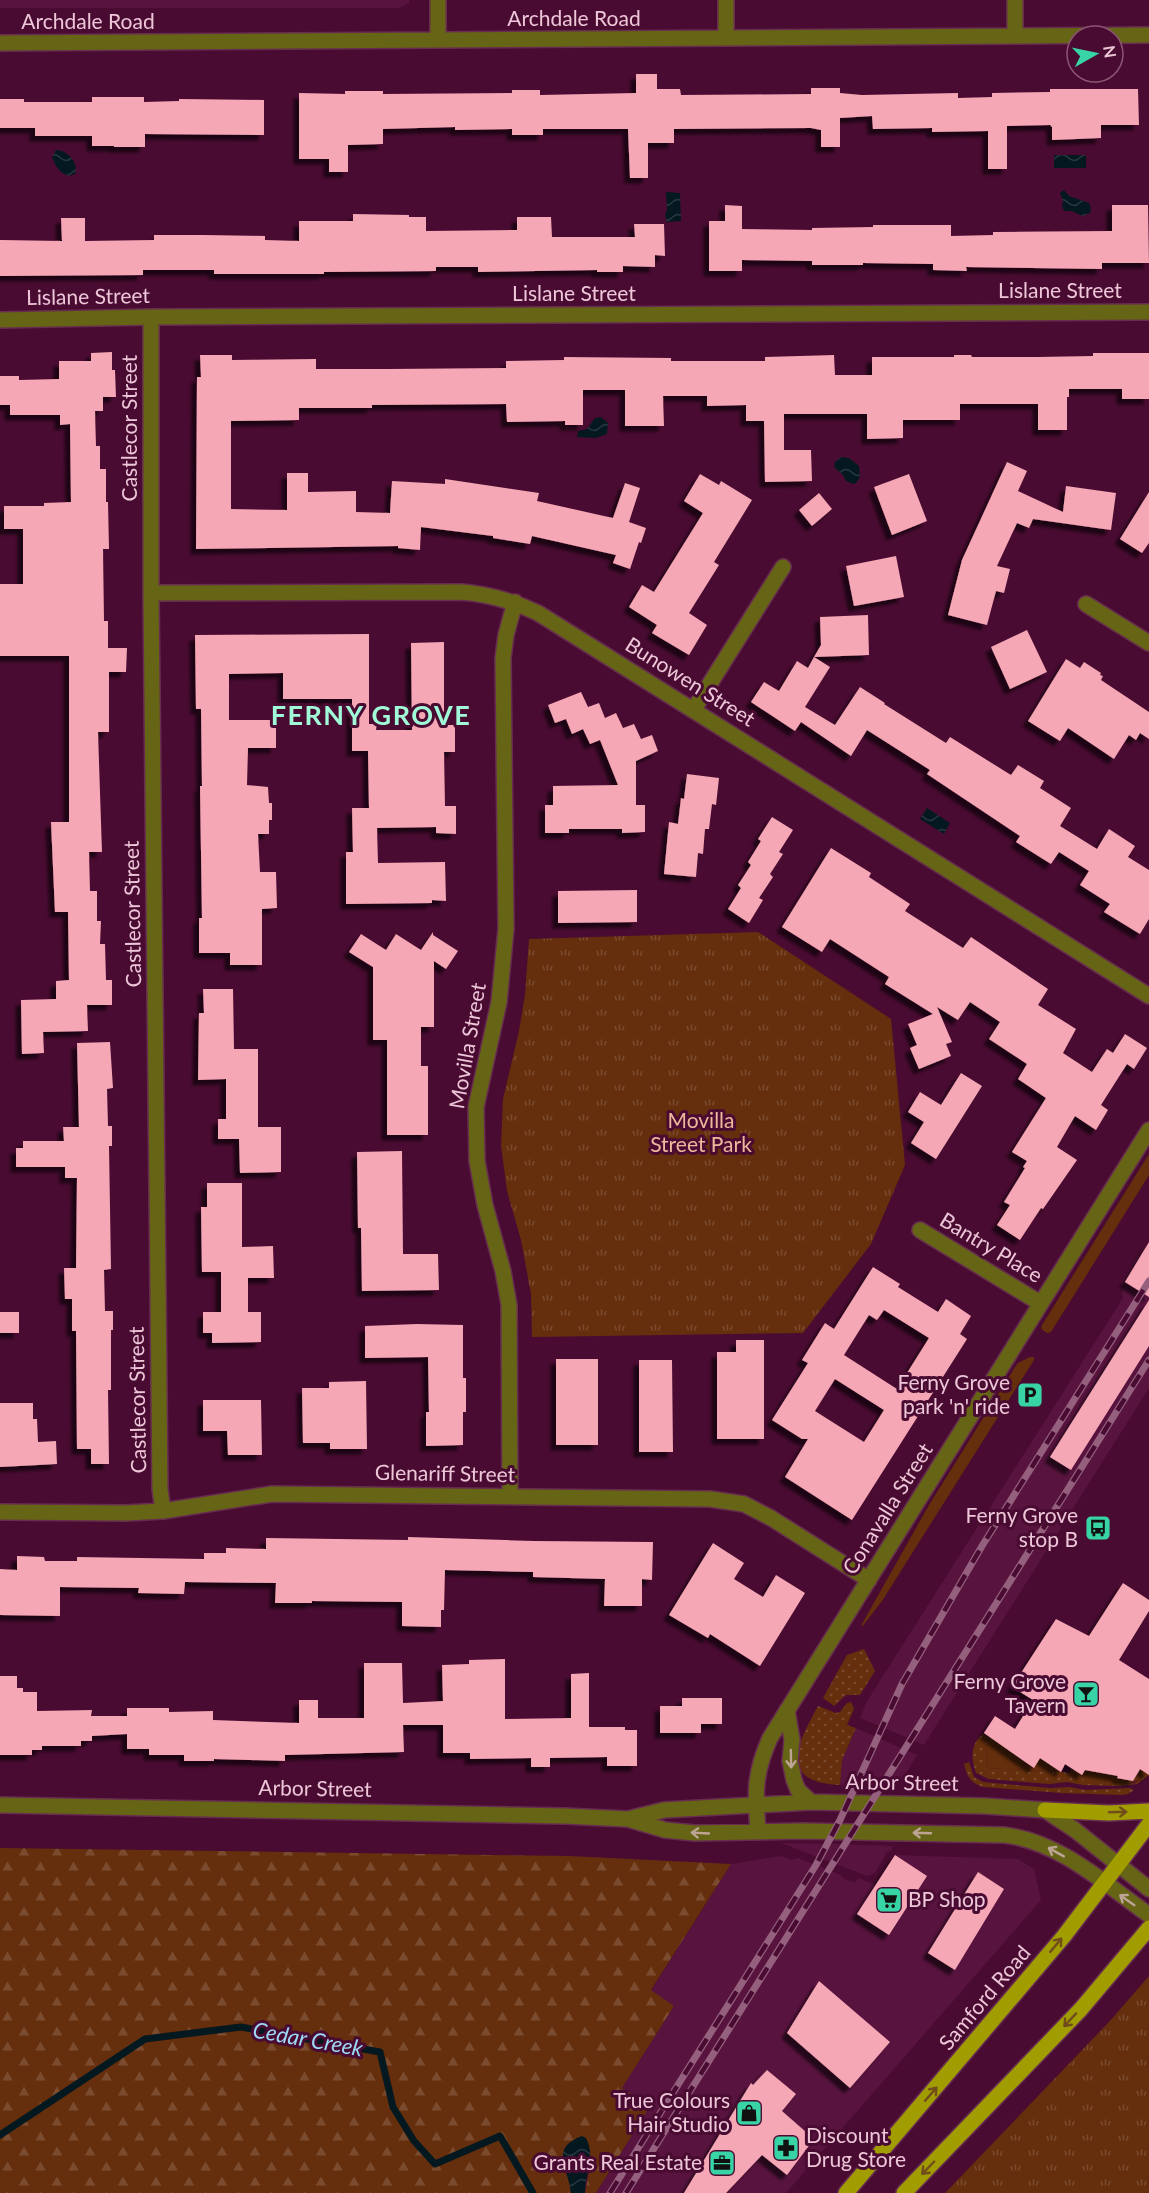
<svg xmlns="http://www.w3.org/2000/svg" width="1149" height="2193" font-family="Lato,sans-serif">
<style>
.built{fill:#58133e}
.grass{fill:url(#grass-dots)}
.forest{fill:url(#forest-firs)}
.park{fill:url(#park-tufts)}
.garden{fill:#652e0c}
.water{fill:url(#water-waves)}
.lines{fill:none;stroke-linecap:round;stroke-linejoin:round}
.stream{stroke:#041820;stroke-width:7}
.building{fill:#f5a7b5;fill-rule:evenodd;filter:url(#shadow)}
.minor-casing{stroke:#672d4f;stroke-width:18}
.major-casing{stroke:#672d4f;stroke-width:18}
.minor{stroke:#666415;stroke-width:15}
.major{stroke:#a19d00;stroke-width:15}
.rail-casing{stroke:#94607d;stroke-width:7}
.rail{stroke:#490b31;stroke-width:4.5;stroke-dasharray:14;stroke-linecap:butt}
.oneway{stroke:#bea494}
.oneway2{stroke:#714d1b}
.labels{text-anchor:middle;stroke-width:6;stroke-linejoin:round;paint-order:stroke}
.street-label{font-size:21px;fill:#edc6d8;stroke:#490b31}
.park-label{font-size:21px;fill:#edb79b;stroke:#490b31}
.poi-label{font-size:21px;fill:#edc6d8;stroke:#490b31;text-anchor:end}
.water-label{font-size:22px;font-style:italic;fill:#9cdaf6;stroke:#490b31}
.district-label{font-size:27px;font-weight:bold;letter-spacing:1.5px;fill:#a0fad7;stroke:#490b31}
</style>
<defs>
<pattern id="grass-dots" width="8" height="8" patternUnits="userSpaceOnUse" patternTransform="scale(1.5)"><rect width="8" height="8" fill="#652e0c"/><path d="M2 2h.1M6 6h.1" fill="none" stroke="#7b4b2f" stroke-width="1.8" stroke-linecap="round"/></pattern>
<pattern id="forest-firs" width="22" height="20" patternUnits="userSpaceOnUse" patternTransform="scale(1.5)"><rect width="22" height="20" fill="#652e0c"/><path d="M5 1l3.5 6h-7zM16 11l3.5 6h-7z" fill="#7b4b2f"/></pattern>
<pattern id="park-tufts" width="24" height="20" patternUnits="userSpaceOnUse" patternTransform="scale(1.5)"><rect width="24" height="20" fill="#652e0c"/><path d="M3 7l-1-3M5 7V3M7 7l1-3M15 17l-1-3M17 17v-4M19 17l1-3" fill="none" stroke="#7b4b2f"/></pattern>
<pattern id="water-waves" width="16" height="10" patternUnits="userSpaceOnUse" patternTransform="scale(1.5)"><rect width="16" height="10" fill="#041820"/><path d="M0 5q4-4 8 0t8 0" fill="none" stroke="#293840"/></pattern>
<filter id="shadow"><feDropShadow dx="-5.5" dy="5.5" stdDeviation="1.5" flood-color="#0009"/></filter>
</defs>
<rect width="100%" height="100%" fill="#490b31"/>
<path class="built" d="M0,0h409v3l-10,5h-399z
M1142,1249l7,5v134l-225,357 -64,-27 7,-17 256,-403 -1,-5 2,-5 -3,-6z
M856,1728l61,27 -17,29 -60,1 2,-25z
M781,1843l56,1 55,2v4l-5,2 -12,21 -8,3z
M895,1855l123,4 16,10 7,31 -255,293h-190l54,-87 -28,-18 52,-82 -23,-15 80,-127 50,-8 11,4 6,-2 43,17 2,3 12,5 3,-5 18,7z"/>
<path class="grass" d="M864,1649l11,22 -15,24h-14l-12,11 -11,-8 24,-43z
M851,1702l3,7 -7,16 9,3 -14,32 -2,25c-64,-3 -42,-42 -22,-79l18,7 4,-1 7,-9z
M983,1734l6,4 -2,3 -1,27 79,4 54,13 16,-2 14,-13v5l-12,9 -18,2 -36,-1 -16,-3 -18,2 -60,-5 -13,-6c-5,-14 -6,-29 7,-39z
M969,1762l5,15 9,5 67,6 19,-1 17,3 44,-2 4,2 -6,4 -7,1 -60,-2 -78,-6c-12,-4 -16,-10 -19,-23z"/>
<path class="forest" d="M0,1848l569,8 162,8 -80,126 23,16 -52,82 28,18 -54,87h-11l5,-28 -25,3 4,8 2,17h-571z"/>
<path class="park" d="M758,932l133,87 14,146 -34,79 -68,89 -271,4 -1,-43 -10,-54 -14,-49 -6,-46 2,-46 16,-68 6,-36 4,-56z
M1149,1976v217h-204l164,-171z"/>
<path class="garden" d="M1149,1154v21l-98,157 -4,1 -6,-4 1,-4z
M1030,1357h4v3l-152,241 -20,26v-3l67,-119 86,-138 3,-4z
M990,1737l43,31 7,-10 21,14 -75,-4 1,-27z
M1072,1768l10,7 4,-5 32,6 -1,2 16,3 7,-12 9,1c-18,25 -55,14 -80,4z"/>
<path class="water" d="M56,150c11,0 23,12 19,24 -12,6 -20,-8 -23,-17z
M1054,155h32v13h-32z
M1064,190l5,6 20,7 2,5 -1,5 -8,3 -10,-5h-8l-2,-5 1,-5 -3,-8z
M666,192l14,1 1,28 -14,1 -2,-7 2,-5z
M601,417l7,6 -1,11 -11,4 -19,-1 1,-6 9,-2 8,-11z
M841,457l8,1 10,8 1,11 -4,6 -3,1 -7,-3 -3,-6 -9,-8 1,-5z
M927,808l23,15 -6,11 -24,-15z
M582,2136l4,2c10,19 -1,35 -1,55h-14c-3,-26 -22,-45 11,-57z"/>
<g class="lines">
<path class="stream" d="M0,2135l145,-96 96,-12 139,25 13,55 21,34 21,23 65,-28 33,57"/>
</g>
<path class="building" d="M636,74h21v15h23l1,6 130,-1v-6h29v5l22,2 96,-2v5l34,-1v-4l58,-1v-3h88l1,36h-38v13l-49,2v-13l-2,-2 -43,1v43h-19v-38l-56,1v-4l-59,1 -1,-13 -32,2v29h-19v-17l-10,-2 -137,1v14h-26v35h-18l-2,-49h-85v6h-31v-6l-57,1v-3l-72,2v15l-35,1v27h-19v-13h-30v-66l46,1v-3h38v3l129,-1v-3h28v5l96,-2z
M92,97h52v5l35,-1v-2l85,1v35l-119,-1v13h-31v-1h-22v-10h-57v-8h-35v-29h24v3h68z
M725,205l17,1v23l70,1v-2l61,-1v-2h78v11l42,-1v-3l119,-1v-26h36l1,58h-47v6l-136,-2 1,4 -34,-1v-6l-70,-1v2h-51v-4l-70,-1v11h-33v-50h16z
M353,214l56,1v2h17v14l91,-1v-13h34l1,20h83l-1,-13h30l1,32 -10,-1v12l-32,-1v6h-26v-2l-119,2v-5h-42v4l-112,1v2h-110v-4h-71v5l-143,1v-36l62,1 -1,-23h24v23l69,-1v-5h50l61,1v4l34,1v-20h54z
M112,352v18h3l1,27h-13v14h-8l1,35h4v23h6v33h2l1,47h-6l1,72h4v27h19l-1,24h-17v60h-11l4,120h-13l1,39h7v30h4l-1,23h5l1,36h6v25h-25l1,26 -45,1 1,21 -22,1 -1,-54 35,-1v-18l13,-1 -1,-68h-13l-4,-90h18v-166h-69v-72h23v-55h-19v-23h40v-3l27,-1 -1,-78 -10,1v-10h-50v-10h-10v-29h19v4l40,-1v-18h32v-8z
M1093,353h56v46h-27v-10h-53v8h-2v33h-29v-26h-78v16h-57v18l-36,1v-25h-83v36h27l1,31 -47,1 -1,-61h-18v-16l-39,1v-10h-44l1,30h-39v-36h-42v35h-18v-4l-58,1 -1,-18 -134,1v3h-73v12l-68,1v88l56,1v-37h21v19l48,-1v21l34,1 2,-32 53,3v-5l94,14 -2,8 76,17 12,-35 15,5 -11,34 17,6 -5,15 -2,-1 -9,27 -17,-6 3,-8 -84,-19 -2,8 -37,-6v-2l-72,-9 -1,23 -22,-2v-2l-202,3 1,-172h4l-1,-22h32v5l84,-1v10h72l118,-1v-7l58,-1v-3l107,1v3h94v-4l69,-2 1,20h37v-18h82v-2h17l1,2h66l55,-1z
M1007,462l20,9 -9,20 45,21 3,-26 50,7 -5,37 -78,-11 -4,9 -12,-5 -20,43 13,3 -6,24 -8,-2 -9,34 -39,-10 14,-55z
M700,474l19,11 2,-4 31,19 -38,62 5,3 -30,48 18,12 -18,30 -37,-22 5,-8 -28,-18 13,-22 12,7 49,-79 -19,-12z
M909,474l18,47 -35,14 -18,-48z
M1149,492v51l-7,10 -22,-14z
M819,493l13,16 -20,17 -13,-16z
M896,556l8,41 -50,9 -8,-40z
M868,615l1,40 -55,2 7,-12 -1,-28z
M1027,630l20,42 -37,17 -19,-42z
M369,634v90h8l-1,6h36l-1,-87 33,-1v83h11v27h-11l1,54h11v28l-20,-1v-6l-59,1 1,35 67,-1 1,39 -14,-1v3l-86,1v-52h7l-1,-44h17l-1,-57h-16v-52h-69v-26l-54,1v46h47v28h-28l-1,37 21,2 1,16h3v17h-3v14h-11l2,38h16l1,36 -15,1v56h-32v-12h-31v-35h3l-2,-132h2l-1,-77h-5l-1,-74z
M814,657l16,10 -25,40 30,18 25,-38 25,16 -1,1 62,39 4,-6 61,38 7,-10 26,16 -4,7 31,20 -11,18 37,23 12,-20 26,17 -7,11 21,13v49l-9,15 -36,-22 6,-8 -30,-19 9,-14 -30,-19 -8,12 -35,-22 4,-6 -93,-62 3,-4 -63,-40 -16,26 -50,-34 -6,9 -44,-29 13,-20 15,9 18,-30 11,7z
M1066,659l14,9 4,-6 17,11 -1,2 3,1 -2,4 48,32v27l-9,-6 -4,7 -7,-5 -15,24 -46,-31 -8,13 -32,-20z
M581,692l7,15 11,-4 6,15 11,-5 7,15 11,-4 7,15 11,-4 6,16 -22,10v44h9v27l-23,1v-4h-53v4h-24v-28h8v-19l65,-1 -18,-45 -10,4 -7,-15 -11,5 -6,-15 -11,4 -7,-18z
M687,774l32,4 -3,27 -4,-1 -3,25h-4l-2,25 -5,-1 -2,24 -32,-3 5,-52 9,2 3,-26 3,1z
M772,817l21,13 -14,22 4,2 -13,20 3,3 -14,21 4,2 -14,23 -21,-14 13,-21 -3,-3 13,-20 -3,-3 13,-21 -3,-2z
M831,848l40,25 -2,4 41,27 -5,7 58,37 8,-11 77,52 -10,16 38,24 -13,24 29,19 15,-23 6,4 12,-19 22,14 -13,21 -7,-5 -26,41 7,5 -12,20 -21,-14 -18,31 20,13 -34,49 -2,-1 -21,32 -23,-15 13,-20 -6,-3 21,-34 -2,-1 4,-6 -15,-9 34,-54 -28,-19 9,-15 -38,-25 11,-17 -30,-20 -12,18 -21,-13 15,35 -6,2 5,12 -32,13 -9,-21 7,-3 -9,-21 25,-10 -48,-30 4,-7 -59,-38 -8,13 -40,-25z
M637,890v32l-79,1v-32z
M433,932v3l25,16 -12,18 -12,-8v66h-13v39h7v69h-41v-95h-14v-73l-24,-15 12,-18 25,16 10,-16 25,16z
M203,989h30l1,60h24v78h23v45l-41,1 -1,-34h-21v-20h8v-40l-28,1 1,-67h5z
M110,1042l3,46 -6,1 1,37h4v20h-3l2,123 -7,1 1,41h8v19h-2v60h-3l1,74h-18v-15h-14l-1,-118h-4v-32h-7l-1,-31h12l1,-90h-12v-11h-49v-19h7v-7h41l-1,-14h16l-2,-84z
M961,1073l21,13 -46,73 -25,-16 13,-21 -16,-10 12,-20 21,13z
M402,1151l1,103h35l1,36 -77,1 -1,-63h-3l-1,-76z
M207,1183h35v64l31,-1 1,32h-26v34h13v30l-49,1v-10h-9v-21h18v-40h-19l-1,-65h6z
M1149,1242v55l-24,-15z
M873,1267l27,17 -2,3 40,25 8,-13 25,17 -11,18 7,5 -115,181 -67,-43 23,-38h-6l-30,-19 36,-57 -6,-3 23,-37 9,6zM884,1310l45,28 -32,51 -53,-34 25,-40 8,5zM835,1379l49,31 -20,32 -49,-31z
M1149,1300v46l-78,124 -21,-13z
M0,1312h19v21h-19z
M417,1324l46,1v53h3v34h-3v33l-37,1v-34h3l-1,-55 -63,1v-32z
M736,1340h28v99h-47v-87h19z
M556,1359h42v86h-42z
M639,1360h33l1,92h-34z
M366,1381l1,68h-37v-6h-27l-1,-55h27v-6z
M203,1400h58l1,55h-34l-1,-24h-24z
M0,1403h33v16h4l1,23 18,-1 1,23 -57,3z
M408,1537l126,4 119,1 -1,38 -10,-1v27h-38l1,-27 -72,-2v-5l-88,-2 -1,40h-3v17l-39,-1v-24l-90,-1v2h-37l1,-20 -91,-1 -1,12 -46,-1 1,-5 -79,-1v29l-60,-1v-46l17,1v-14l27,1 1,4h32v-4l127,2v-6h22v-5l40,1v-11l142,2z
M713,1543l31,20 -10,16 29,18 13,-22 29,18 -45,73 -50,-32 -2,4 -39,-23z
M1123,1583l26,17v11l-30,49 30,19v96l-9,-6 -7,12 -16,-3 1,-2 -33,-6 -3,5 -17,-11 -4,8 -21,-14 -6,10 -50,-35 11,-17 20,13 18,-29 -21,-13 44,-68 33,17z
M505,1659v60l66,-1v-44l18,-1v54h36v3h12v36h-30v-9l-57,1v9h-19v-9l-61,1v-6h-27v-28h-40l1,27 -119,3v6l-71,-2v2h-30v-6h-35v-6h-22v-15l-35,2v5h-11v5h-39v4h-10v5h-32v-79h17v12h6v4h14v19l55,-1 -1,6h36v-8h42v4l44,-1v9l86,3v-23h19v18h46v-55h38l1,40 40,-2 -1,-36 27,-1v-4z
M682,1698h40v26h-21v9h-41v-27h22z
M895,1855l32,21 -38,59 -32,-21z
M978,1872l26,17 -49,81 -27,-17z
M819,1981l71,61 -40,46 -63,-55z
M767,2070l29,24 -14,17 32,28 -27,36 -25,-20 -36,38h-42l67,-110 2,2z"/>
<g class="lines">
<defs>
<path id="minor" d="M438,0v40
M726,0v38
M1015,0v36
M0,43l1149,-8
M151,317v276l9,896 3,22
M0,320l151,-3 998,-5
M151,593l310,-1c28,2 52,9 77,21l611,383
M1086,604l63,39
M694,709l89,-142
M920,1230l120,73
M510,1496l-1,-191 -6,-34 -18,-66 -8,-44 -1,-54 23,-105 7,-73 -3,-271 3,-23 9,-33
M0,1512l126,1 37,-2 109,-17 438,5 34,5 27,14 98,62
M787,1710l5,30 -2,21 4,19 4,10 13,12
M0,1805l564,11 64,3 37,11 30,3 108,-2 201,4c55,6 101,49 145,80
M628,1819l36,-9 147,-8 174,4 60,4 30,20 74,59
M758,1831c-3,-38 -4,-57 12,-93l379,-608"/>
<path id="major" d="M1045,1810l64,3 40,-2
M846,2193l218,-257 85,-112
M904,2193l177,-184 68,-81"/>
</defs>
<use href="#minor" class="minor-casing"/>
<use href="#major" class="major-casing"/>
<use href="#minor" class="minor"/>
<use href="#major" class="major"/>
<defs>
<path id="rail" d="M610,2193l206,-328 24,-45 62,-136 80,-138 167,-265
M626,2193l523,-833"/>
</defs>
<use href="#rail" class="rail-casing"/>
<use href="#rail" class="rail"/>
</g>
<defs><path id="oneway-shaft" d="M-6 0H5M1.5-3L5.5 0L1.5 3" fill="none" stroke-width="1.6" stroke-linecap="round" stroke-linejoin="round" transform="scale(1.5)"/></defs>
<g class="oneway">
<use href="#oneway-shaft" transform="translate(791 1759) rotate(89)"/>
<use href="#oneway-shaft" transform="translate(700 1833) rotate(-177)"/>
<use href="#oneway-shaft" transform="translate(922 1833) rotate(-178)"/>
<use href="#oneway-shaft" transform="translate(1056 1852) rotate(-151)"/>
<use href="#oneway-shaft" transform="translate(1127 1900) rotate(-145)"/>
</g>
<g class="oneway2">
<use href="#oneway-shaft" transform="translate(1118 1812) rotate(-2)"/>
<use href="#oneway-shaft" transform="translate(1056 1945) rotate(-50)"/>
<use href="#oneway-shaft" transform="translate(1070 2020) rotate(133)"/>
<use href="#oneway-shaft" transform="translate(931 2094) rotate(-49)"/>
<use href="#oneway-shaft" transform="translate(928 2168) rotate(134)"/>
</g>
<defs>
<symbol id="parking-square" viewBox="-11 -11 22 22"><rect x="-9" y="-9" width="18" height="18" rx="4" fill="#39d4a5" stroke="#490b31"/><path d="M-3.5-5.5H1a3.5 3.5 0 0 1 0 7H-1V5.5H-3.5ZM-1-3.4V-.6H.8a1.4 1.4 0 0 0 0-2.8Z" fill="#111"/></symbol>
<symbol id="bus-square" viewBox="-11 -11 22 22"><rect x="-9" y="-9" width="18" height="18" rx="4" fill="#39d4a5" stroke="#490b31"/><path d="M-5-6H5V4H4V6H2V4H-2V6H-4V4H-5ZM-3.5-4V0h7V-4ZM-3.5 1.2v1.5H-2V1.2ZM2 1.2v1.5H3.5V1.2Z" fill="#111"/></symbol>
<symbol id="bar-square" viewBox="-11 -11 22 22"><rect x="-9" y="-9" width="18" height="18" rx="4" fill="#39d4a5" stroke="#490b31"/><path d="M-6-5H6L.8 .8V4.5H3.5V6h-7V4.5H-.8V.8Z" fill="#111"/></symbol>
<symbol id="supermarket-square" viewBox="-11 -11 22 22"><rect x="-9" y="-9" width="18" height="18" rx="4" fill="#39d4a5" stroke="#490b31"/><path d="M-6-5.5h2.5l.6 2H6L4.5 2H-2.5L-4.4-4H-6ZM-1.5 3.2a1.3 1.3 0 1 0 .1 0ZM3 3.2a1.3 1.3 0 1 0 .1 0Z" fill="#111"/></symbol>
<symbol id="shop-square" viewBox="-11 -11 22 22"><rect x="-9" y="-9" width="18" height="18" rx="4" fill="#39d4a5" stroke="#490b31"/><path d="M-5-2.5h2.3a2.7 3.5 0 0 1 5.4 0H5L5.5 6h-11ZM-1.5-2.5h3a1.5 2.3 0 0 0-3 0Z" fill="#111"/></symbol>
<symbol id="pharmacy-square" viewBox="-11 -11 22 22"><rect x="-9" y="-9" width="18" height="18" rx="4" fill="#39d4a5" stroke="#490b31"/><path d="M-2-6h4v4h4v4h-4v4h-4v-4h-4v-4h4Z" fill="#111"/></symbol>
<symbol id="office-square" viewBox="-11 -11 22 22"><rect x="-9" y="-9" width="18" height="18" rx="4" fill="#39d4a5" stroke="#490b31"/><path d="M-6-3h4V-5.5h4V-3h4V5H-6ZM-1-4.5V-3h2v-1.5ZM-6 0V1H6V0Z" fill="#111"/></symbol>
</defs>
<g fill-rule="evenodd">
<use href="#parking-square" x="1015" y="1380" width="30" height="30"/>
<use href="#bus-square" x="1083" y="1513" width="30" height="30"/>
<use href="#bar-square" x="1071" y="1679" width="30" height="30"/>
<use href="#supermarket-square" x="874" y="1885" width="30" height="30"/>
<use href="#shop-square" x="734" y="2098" width="30" height="30"/>
<use href="#pharmacy-square" x="771" y="2133" width="30" height="30"/>
<use href="#office-square" x="707" y="2148" width="30" height="30"/>
</g>
<g class="labels">
<g class="street-label">
<text x="574" y="26">Archdale Road</text>
<text x="88" y="29">Archdale Road</text>
<text x="1060" y="298">Lislane Street</text>
<text x="574" y="301">Lislane Street</text>
<text transform="translate(88 297) rotate(-1)" y="7">Lislane Street</text>
<text transform="translate(130 428) rotate(-90)" y="7">Castlecor Street</text>
<text transform="translate(690 682) rotate(32)" y="7">Bunowen Street</text>
<text transform="translate(133 914) rotate(-91)" y="7">Castlecor Street</text>
<text transform="translate(468 1046) rotate(-80)" y="7">Movilla Street</text>
<text transform="translate(991 1248) rotate(31)" y="7">Bantry Place</text>
<text transform="translate(138 1400) rotate(-91)" y="7">Castlecor Street</text>
<text transform="translate(445 1474) rotate(1)" y="7">Glenariff Street</text>
<text transform="translate(888 1509) rotate(-58)" y="7">Conavalla Street</text>
<text transform="translate(902 1783) rotate(1)" y="7">Arbor Street</text>
<text transform="translate(315 1789) rotate(1)" y="7">Arbor Street</text>
<text transform="translate(985 1998) rotate(-50)" y="7">Samford Road</text>
</g>
<g class="park-label">
<text x="701" y="1128">Movilla<tspan x="701" dy="24">Street Park</tspan></text>
</g>
<g class="poi-label">
<text x="1010" y="1390">Ferny Grove<tspan x="1010" dy="24">park 'n' ride</tspan></text>
<text x="1078" y="1523">Ferny Grove<tspan x="1078" dy="24">stop B</tspan></text>
<text x="1066" y="1689">Ferny Grove<tspan x="1066" dy="24">Tavern</tspan></text>
<text x="908" y="1907" text-anchor="start">BP Shop</text>
<text x="730" y="2108">True Colours<tspan x="730" dy="24">Hair Studio</tspan></text>
<text x="806" y="2143" text-anchor="start">Discount<tspan x="806" dy="24">Drug Store</tspan></text>
<text x="702" y="2170">Grants Real Estate</text>
</g>
<g class="water-label">
<text transform="translate(308 2039) rotate(10)" y="8">Cedar Creek</text>
</g>
<g class="district-label">
<text x="371" y="725">FERNY GROVE</text>
</g>
</g>
<g transform="translate(1095 54) rotate(81)"><circle r="28" fill="#490b31" stroke="#8b5674" stroke-width="1.5"/>
<path d="M0-4.5L10 22L0 15L-10 22Z" fill="#39d4a5"/>
<text y="-9" font-size="16" font-weight="bold" text-anchor="middle" fill="#edc6d8">N</text>
</g>
</svg>
